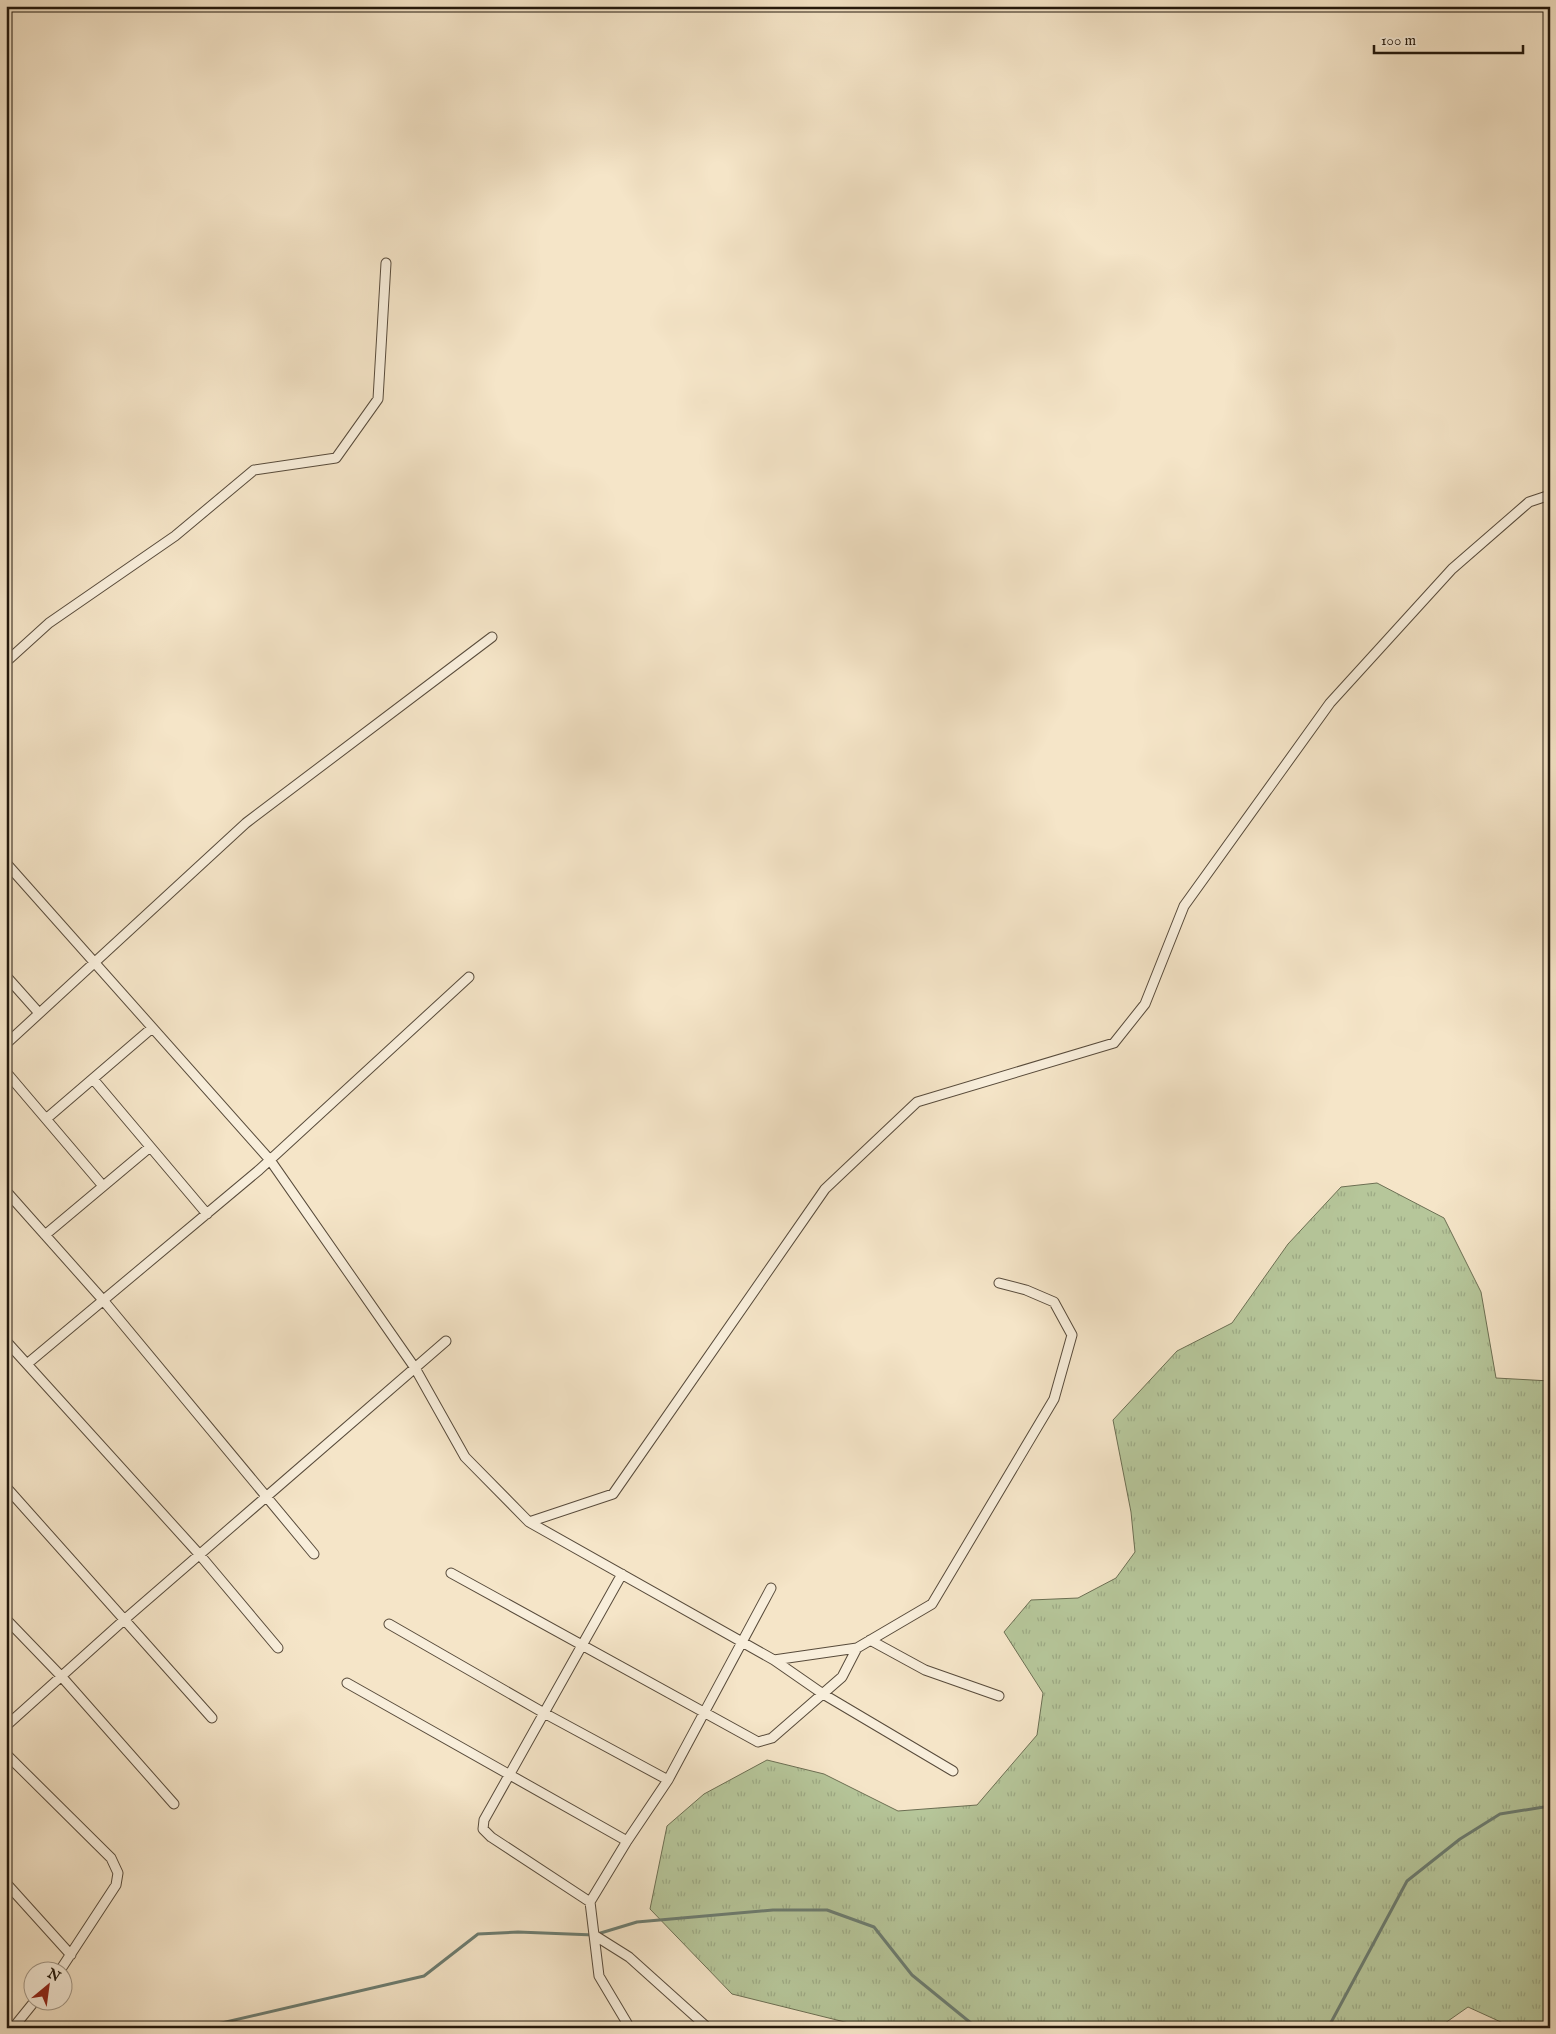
<svg xmlns="http://www.w3.org/2000/svg" width="1556" height="2034" font-family="'IM FELL English',serif">
<style>
.grass{fill:url(#grass-tufts);stroke:#6c6f53}
.lines{fill:none;stroke-linecap:round;stroke-linejoin:round}
.stream{stroke:#6c7c70;stroke-width:3}
.minor-casing{stroke:#584b3b;stroke-width:11}
.minor{stroke:#f8eedb;stroke-width:9}
</style>
<defs>
<pattern id="grass-tufts" width="24" height="20" patternUnits="userSpaceOnUse" patternTransform="scale(1.25)"><rect width="24" height="20" fill="#b6c69a"/><path d="M3 7l-1-3M5 7V3M7 7l1-3M15 17l-1-3M17 17v-4M19 17l1-3" fill="none" stroke="#9ca984"/></pattern>
</defs>
<rect width="100%" height="100%" fill="#f5e5c8"/>
<filter id="stains"><feTurbulence type="fractalNoise" baseFrequency=".004" numOctaves="4"/><feColorMatrix values="0 0 0 0 .2 0 0 0 0 .09 0 0 0 0 .02 0 0 0 .5 -.17"/></filter>
<radialGradient id="worn" r=".72"><stop offset=".6" stop-color="#630" stop-opacity="0"/><stop offset="1" stop-color="#630" stop-opacity=".3"/></radialGradient>
<path class="grass" d="M1377,1183l67,35 37,74 15,86 54,3v647h-36l-46,-21 -30,21h-569l-137,-34 -82,-85 17,-83 37,-32 63,-34 57,14 74,37 79,-6 60,-70 6,-42 -39,-61 27,-32 47,-2 38,-20 19,-26 -4,-40 -18,-92 64,-69 55,-28 56,-79 53,-57z"/>
<g class="lines">
<path class="stream" d="M200,2028l224,-52 54,-42 40,-2 76,3 43,-13 136,-12h54l47,17 38,48 65,53
M1328,2028l79,-147 53,-42 40,-25 50,-8"/>
<defs>
<path id="minor" d="M6,662l43,-39 126,-87 79,-66 82,-12 42,-59 8,-136
M6,863l264,297 145,208 50,89 64,65 84,-28 212,-305 92,-87 197,-59 31,-39 39,-98 146,-203 122,-134 77,-67 21,-7
M6,976l33,37
M6,1044l240,-221 246,-186
M6,1072l97,114
M93,1079l114,135
M46,1119l106,-91
M6,1191l97,109 211,254
M45,1235l105,-88
M6,1341l193,213 79,94
M27,1364l232,-194 210,-193
M6,1487l206,231
M529,1522l245,138 49,34 130,77
M451,1573l307,169 14,-4 70,-61 15,-29 75,-44 122,-205 18,-64 -18,-33 -28,-12 -27,-7
M6,1619l55,57 113,128
M389,1624l155,89 124,67
M870,1640l55,30 74,26
M774,1660l83,-12
M347,1683l280,158
M6,1726l118,-106 322,-279
M6,1754l105,104 7,15 -2,12 -57,87
M6,1883l65,72
M590,1902l-99,-65 -8,-8 1,-9 138,-246
M594,1935l35,22 79,71
M13,2028l21,-26
M627,2028v-5l-28,-47 -9,-74 37,-61 41,-61 103,-192"/>
</defs>
<use href="#minor" class="minor-casing"/>
<use href="#minor" class="minor"/>
</g>
<rect width="1556" height="2034" fill="none" stroke="#f5e5c8" stroke-width="25"/>
<rect x="8" y="8" width="1541" height="2019" fill="none" stroke="#23180c" stroke-width="2.5"/>
<rect x="12" y="12" width="1531" height="2009" fill="none" stroke="#23180c"/>
<g transform="translate(48 1986) rotate(29)"><circle r="24" fill="#f8eedb" stroke="#a39888"/>
<path d="M0-4L9 19L0 12L-9 19Z" fill="#8f2418"/>
<text y="-8" font-size="14" font-weight="bold" text-anchor="middle" fill="#23180c">N</text>
</g>
<path d="M1374 45v8h149v-8" fill="none" stroke="#23180c" stroke-width="2.5"/>
<text x="1381" y="45" font-size="15" fill="#23180c" stroke="#f8eedb" stroke-width="4" paint-order="stroke">100 m</text>
<rect width="100%" height="100%" filter="url(#stains)"/>
<rect width="100%" height="100%" fill="url(#worn)"/>
</svg>
